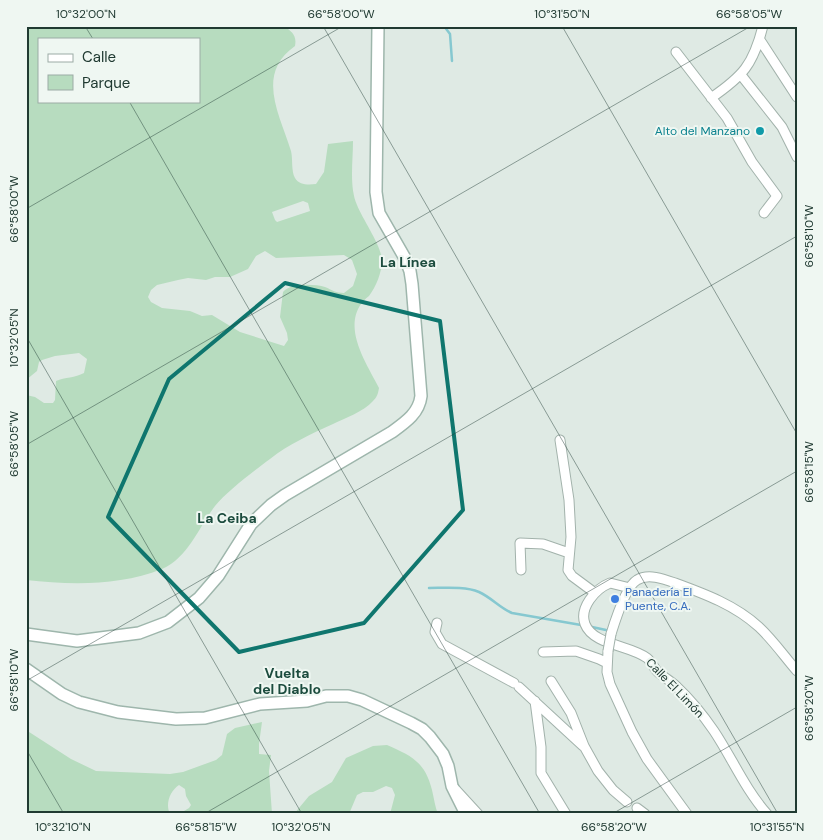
<svg xmlns="http://www.w3.org/2000/svg" width="823" height="840" font-family="'DM Sans',sans-serif">
<style>
.green{fill:#b7dcbf;fill-rule:evenodd}
.lines{fill:none;stroke-linecap:round;stroke-linejoin:round}
.stream{stroke:#86c8d0;stroke-width:2.5}
.minor-casing{stroke:#a2b2ab;stroke-width:11}
.secondary-casing{stroke:#9eb6ac;stroke-width:14}
.minor{stroke:#fff;stroke-width:9}
.secondary{stroke:#fff;stroke-width:11}
.minor-bridge-casing{stroke:#a2b2ab;stroke-width:11;stroke-linecap:butt}
.minor-bridge{stroke:#fff;stroke-width:9}
.marked{fill:none;stroke:#0f766e;stroke-width:4;stroke-linejoin:round}
.ticks{fill:none;stroke:#203a32;stroke-width:1;stroke-opacity:0.45}
.culture-dot{fill:#0f9aa8;stroke:#eff7f2;stroke-width:2}
.shop-dot{fill:#3f7fe0;stroke:#eff7f2;stroke-width:2}
.labels{text-anchor:middle;stroke-width:4;stroke-linejoin:round;paint-order:stroke}
.culture-label{font-size:12px;fill:#0d838f;stroke:#eff7f2;text-anchor:end}
.shop-label{font-size:12px;fill:#366cbe;stroke:#eff7f2;text-anchor:start}
.street-label{font-size:12px;fill:#203a32;stroke:#eff7f2}
.neighbourhood-label{font-size:14px;font-weight:bold;fill:#1c4c3e;stroke:#eff7f2}
.neatline{fill:none;stroke:#203a32;stroke-width:2}
.ticks-label{font-size:12px;text-anchor:middle;fill:#203a32}
</style>
<rect width="100%" height="100%" fill="#dfeae4"/>
<path class="green" d="M26,26h258c8,6 13,9 11,20 -40,28 -15,69 -4,105 2,8 0,20 4,27 4,7 13,7 21,6l8,-12 4,-28 25,-3c0,20 -4,46 4,64 6,15 24,40 25,55 0,12 -6,27 -13,36 -3,2 -6,5 -8,8 -18,26 6,60 18,84 -1,6 -2,9 -6,13 -10,11 -28,17 -40,23 -22,10 -44,20 -63,35 -15,11 -44,33 -55,47 -17,22 -26,51 -53,63 -43,17 -91,16 -136,11v-185l9,2 9,6h9l2,-3 1,-19c9,-4 19,-3 28,-8l3,-14 -8,-6 -24,3 -13,4 -3,2 -2,9 -11,9zM39,39h160v62h-160zM303,201l5,2 2,8 -33,11 -2,-2 -3,-8zM265,251l11,7 68,-3 8,5 5,14 -4,12 -9,7c-8,0 -12,-3 -19,-6 -11,-3 -34,-4 -42,5l-3,25 7,16 1,7 -4,6 -44,-14 -28,-17 -10,1 -12,-5 -28,-3 -11,-6 -3,-5 3,-7 6,-5 21,-5 10,-2 18,2 9,-3h15l18,-8 8,-13z
M262,722l-3,22v10l12,1 -2,16 3,43h-93l10,-6 2,-3 -5,-9 -1,-7 -6,-4c-9,6 -14,19 -9,29h-144v-84l45,29 25,12 74,3 13,-2 33,-12 6,-5 5,-21 8,-6z
M387,745c25,11 38,17 45,45 2,8 3,17 6,24h-48l5,-19 -3,-7 -6,-2 -13,6h-10l-6,3 -8,19h-55l15,-18 23,-14 14,-24 27,-12z"/>
<g class="lines">
<path class="stream" d="M444,26l6,8 2,27
M429,588c15,0 36,-2 50,4 13,6 21,16 33,21l69,12
M592,627l14,3"/>
<defs>
<path id="minor" d="M760,40l37,57
M676,52l51,66 25,44 25,34 -13,17
M741,75l41,52 15,30
M711,98c32,-22 42,-33 52,-72
M560,440l9,60 2,37 -3,33 4,6 23,17
M521,570l-1,-27 23,1 26,9
M630,588l-20,-5c-15,6 -31,25 -25,41 8,21 45,21 62,34 5,4 7,11 12,15 6,5 13,9 18,14 14,13 26,28 37,44 18,27 31,58 53,83
M437,623l-2,9 7,12 72,39
M611,634c4,-13 15,-48 26,-54 11,-7 27,-1 38,3 30,11 60,22 84,44 14,13 25,29 38,44
M608,651l-1,21 3,12 22,48 15,27 40,55
M543,652l33,-1 23,8 8,4
M551,681l20,32 13,33 14,25 15,19 14,12
M519,687l64,59
M535,701l6,46v26l25,41
M456,790l22,24
M637,808l8,6"/>
<path id="secondary" d="M26,634l51,7 62,-8 29,-11 31,-24 19,-22 33,-52 20,-19 14,-10 107,-63c14,-10 27,-19 29,-36l-9,-112 -2,-13 -4,-11 -27,-47 -3,-21 2,-166
M26,669l36,25 17,8 39,10 58,7 29,-1 55,-14 47,-3 19,-5h22l14,4 49,23 11,6 8,8 13,17 5,12 4,20 14,28"/>
</defs>
<use href="#minor" class="minor-casing"/>
<use href="#secondary" class="secondary-casing"/>
<use href="#minor" class="minor"/>
<use href="#secondary" class="secondary"/>
<defs>
<path id="minor-bridge" d="M608,651l3,-17"/>
</defs>
<use href="#minor-bridge" class="minor-bridge-casing"/>
<use href="#minor-bridge" class="minor-bridge"/>
</g>
<path class="marked" d="M285,283l155,38 23,189 -99,113 -125,29 -131,-135 61,-138z"/>
<path class="ticks" d="M85,26l8,13M323,26l455,788M562,26l235,408M129,101l411,713M26,209l317,-183M26,336l276,478M26,445l725,-419M26,681l771,-445M26,749l38,65M204,814l593,-343M612,814l185,-107"/>
<circle class="culture-dot" cx="760" cy="131" r="5"/>
<circle class="shop-dot" cx="615" cy="599" r="5"/>
<g class="labels">
<g class="culture-label">
<text x="750" y="135">Alto del Manzano</text>
</g>
<g class="shop-label">
<text x="625" y="596">Panadería El<tspan x="625" dy="14">Puente, C.A.</tspan></text>
</g>
<g class="street-label">
<text transform="translate(675 688) rotate(46)" y="4">Calle El Limón</text>
</g>
<g class="neighbourhood-label">
<text x="408" y="267">La Línea</text>
<text x="227" y="523">La Ceiba</text>
<text x="287" y="678">Vuelta<tspan x="287" dy="16">del Diablo</tspan></text>
</g>
</g>
<rect width="823" height="840" fill="none" stroke="#eff7f2" stroke-width="55"/>
<rect x="38" y="38" width="162" height="65" fill="#eff7f2" stroke="#9caba5"/>
<rect x="48" y="54" width="25" height="8" fill="#ffffff" stroke="#9caba5"/>
<text x="82" y="62" font-size="15" fill="#203a32">Calle</text>
<rect x="48" y="75" width="25" height="15" fill="#b7dcbf" stroke="#9caba5"/>
<text x="82" y="88" font-size="15" fill="#203a32">Parque</text>
<rect x="28" y="28" width="768" height="784" class="neatline"/>
<g class="ticks-label">
<text x="86" y="18">10°32'00"N</text>
<text x="341" y="18">66°58'00"W</text>
<text x="562" y="18">10°31'50"N</text>
<text x="749" y="18">66°58'05"W</text>
<text transform="translate(14 209) rotate(-90)" y="4">66°58'00"W</text>
<text transform="translate(809 236) rotate(-90)" y="4">66°58'10"W</text>
<text transform="translate(14 338) rotate(-90)" y="4">10°32'05"N</text>
<text transform="translate(14 444) rotate(-90)" y="4">66°58'05"W</text>
<text transform="translate(809 472) rotate(-90)" y="4">66°58'15"W</text>
<text transform="translate(14 680) rotate(-90)" y="4">66°58'10"W</text>
<text transform="translate(809 708) rotate(-90)" y="4">66°58'20"W</text>
<text x="63" y="831">10°32'10"N</text>
<text x="206" y="831">66°58'15"W</text>
<text x="301" y="831">10°32'05"N</text>
<text x="614" y="831">66°58'20"W</text>
<text x="777" y="831">10°31'55"N</text>
</g>
</svg>
